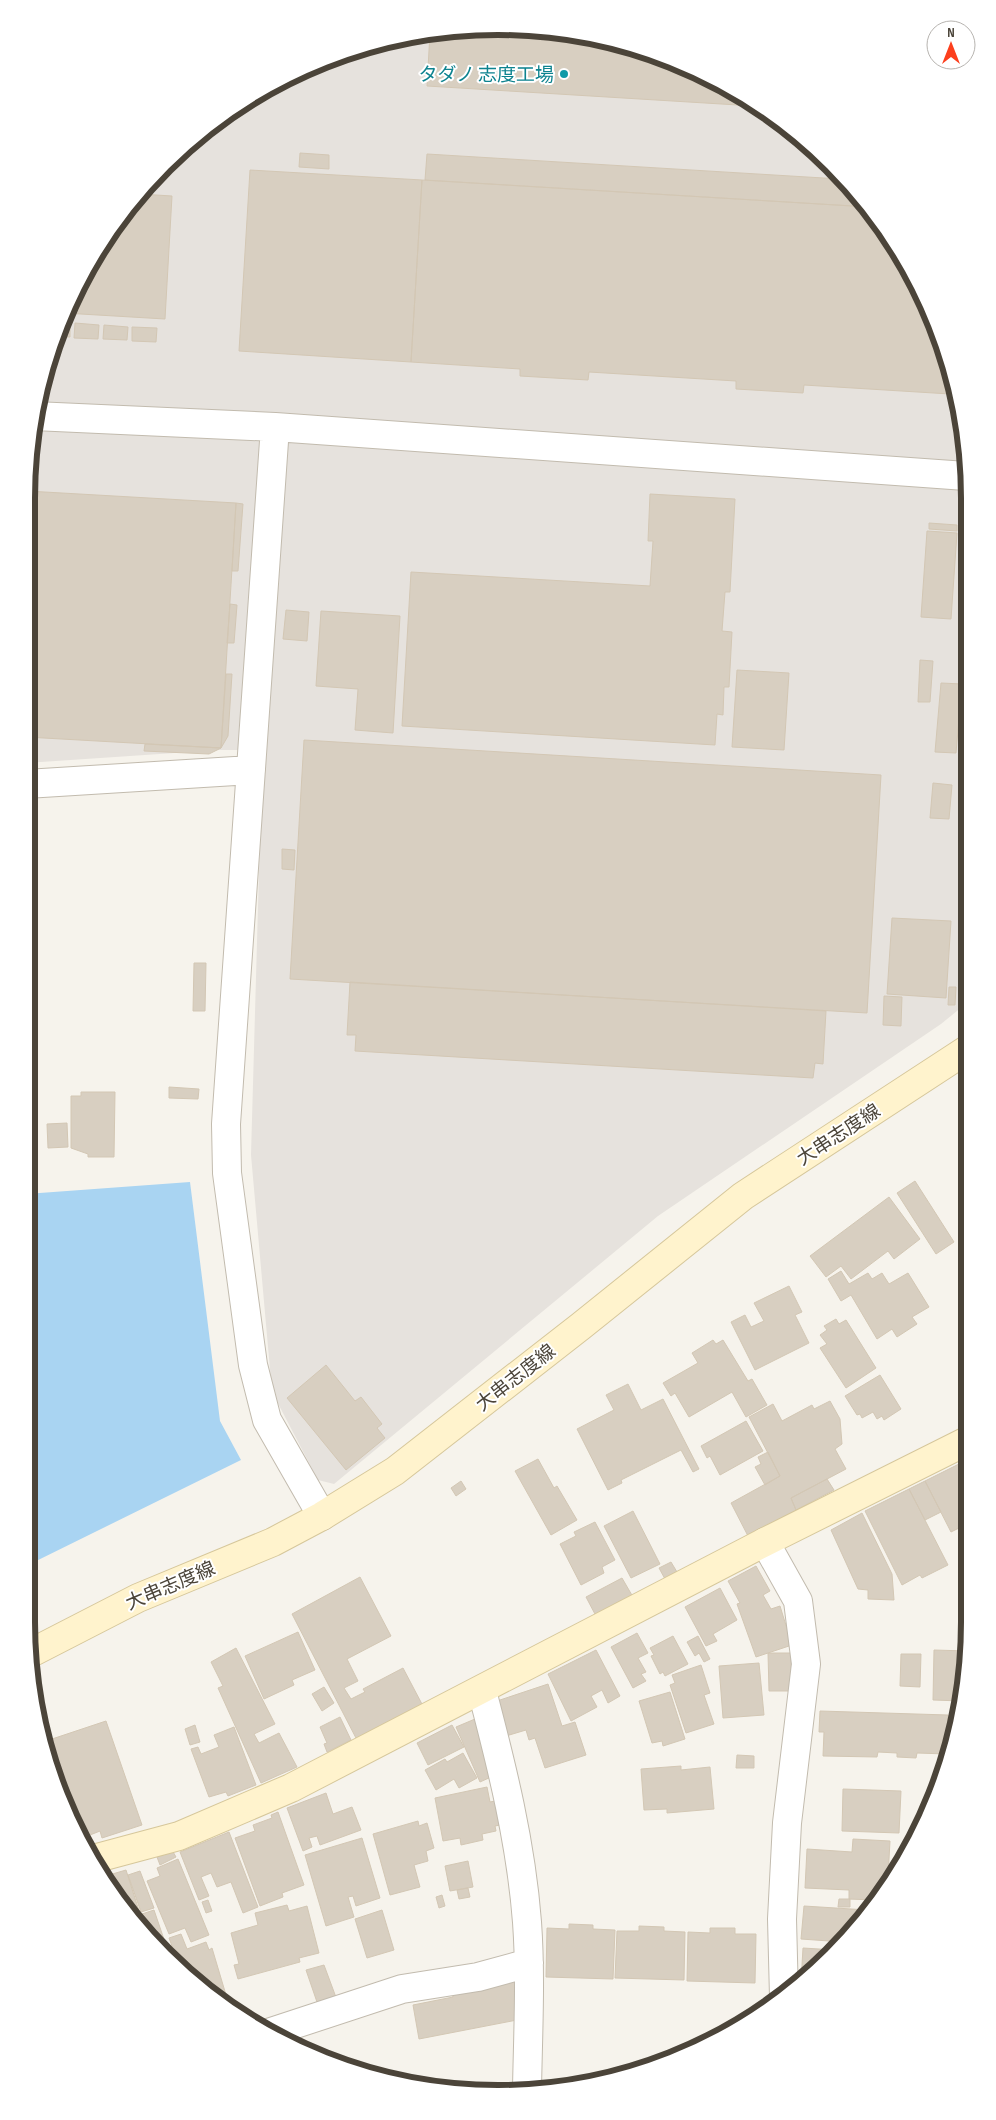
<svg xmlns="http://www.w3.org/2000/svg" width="996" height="2120" font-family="'Sofia Sans Condensed','Noto Sans JP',sans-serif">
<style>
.industrial{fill:#e6e2dd}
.water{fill:#a9d4f2}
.building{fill:#d8cfc1;stroke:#d3c7b4}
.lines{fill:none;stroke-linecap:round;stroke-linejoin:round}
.minor-casing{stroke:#c2bbae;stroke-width:30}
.tertiary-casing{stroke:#c2bbae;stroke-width:30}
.secondary-casing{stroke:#d6c79b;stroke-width:30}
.minor{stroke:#fff;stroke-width:28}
.tertiary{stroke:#fff;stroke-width:28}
.secondary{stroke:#fff3cd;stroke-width:28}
.culture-dot{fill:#0f9aa8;stroke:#fff;stroke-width:2}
.labels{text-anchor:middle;stroke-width:4;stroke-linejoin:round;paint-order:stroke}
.culture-label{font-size:19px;fill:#0d838f;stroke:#fff;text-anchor:end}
.street-label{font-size:19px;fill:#4b4439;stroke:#fff}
.rim{fill:none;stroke:#4b4439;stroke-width:6}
</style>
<rect width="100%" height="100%" fill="#f6f3ec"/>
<path class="industrial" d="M498,26l181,36 106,62 87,87 62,106 32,119 2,566 -27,22 -283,192 -324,268 -16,-4 -46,-88 -21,-237 10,-355 6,-50h-48l-193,13v-265l9,-92 27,-89 44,-81 59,-72 71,-58 82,-44 88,-27z"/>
<path class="water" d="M190,1182l30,239 21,39 -215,106v-372z"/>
<path class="building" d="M498,26l92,9 89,27 75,44 -327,-20 3,-53z
M300,153l29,2v14l-30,-2z
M427,154l413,25 29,28 -444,-27z
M250,170l172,10 -11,182 -172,-11z
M422,180l447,27 65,110 23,85h-7v-8l-146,-9 -1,8 -67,-4v-8l-147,-9 -1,8 -68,-4v-7l-109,-7z
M140,194l32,2 -7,123 -101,-6 42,-77z
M61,322l9,1v14h-14z
M75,323l24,2 -1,14 -24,-1z
M104,325l24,2 -1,13 -24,-1z
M132,327l25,1 -1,14 -24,-1z
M27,491l209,12 -15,245 -195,-11z
M650,494l85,5 -5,93h-5l-3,39 10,1 -3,55h-5l-1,28 -6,-1 -2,31 -313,-19 9,-154 239,14 3,-45h-5z
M236,503l7,1 -5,67h-6z
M929,523l28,2v6l-28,-2z
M927,531l30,2 -6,86 -30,-2z
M230,604l7,1 -3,38h-7z
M286,610l23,2 -2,29 -24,-2z
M321,611l79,5 -7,117 -38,-3 3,-41 -42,-3z
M920,660l13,1 -3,41h-12z
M737,670l52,3 -5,77 -52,-3z
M226,674h6l-4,62 -7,12z
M941,683l21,1 -6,69 -21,-1z
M304,740l577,35 -14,238 -577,-34z
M145,744l76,4 -12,6 -65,-3z
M933,783l19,2 -3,34 -19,-1z
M282,849l13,1 -1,20 -12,-1z
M892,918l59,3 -5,77 -59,-4z
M194,963h12l-1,48h-12z
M350,982l476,29 -3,53 -8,-1 -2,15 -458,-27 1,-16h-9z
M949,987h7l-1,18h-7z
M884,996l18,1 -1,29 -18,-1z
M169,1087l30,2 -1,10 -29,-1z
M81,1092h34l-1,65h-26v-3l-17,-6v-52h10z
M67,1123l1,24 -20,1 -1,-24z
M915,1181l39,61 -18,12 -39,-61z
M889,1197l31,42 -26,20 -6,-8 -37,28 -10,-13 -15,11 -16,-21z
M841,1271l8,13 19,-11 4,6 10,-6 7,11 19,-11 21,34 -17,10 5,7 -20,13 -5,-8 -15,10 -26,-44 -10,6 -13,-22z
M789,1286l13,26 -7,3 14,28 -54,27 -24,-48 14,-7 6,12 13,-6 -10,-18z
M836,1319l3,5 7,-4 30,48 -30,20 -26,-40 7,-4 -7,-9 7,-5 -3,-4z
M713,1340l3,4 7,-4 25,41 4,-2 15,26 -21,12 -14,-25 -43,25 -14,-24 -4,3 -8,-13 35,-20 -6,-10z
M326,1365l29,36 6,-4 21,27 -5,4 8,10 -39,32 -59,-72z
M880,1375l21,34 -17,11 -2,-4 -5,3 -4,-7 -11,6 -2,-4 -3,1 -12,-19z
M628,1384l13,26 22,-11 36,70 -6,3 -12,-22 -60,30 1,3 -14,7 -31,-61 37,-19 -8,-15z
M830,1401l10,18 2,25 -7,5 11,20 -55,29 5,12 -48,26 -17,-33 49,-27 -31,-59 24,-13 9,17 30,-16 2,4z
M746,1421l17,30 -43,24 -10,-19 -3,2 -6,-12z
M768,1452l12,24 -15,9 -10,-18 6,-3 -3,-7z
M538,1459l16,29 3,-2 20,34 -26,15 -36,-64z
M969,1459v64l-18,9 -26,-51z
M827,1479l7,11 -38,20 -5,-12z
M461,1481l5,8 -10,7 -5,-8z
M925,1481l16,31 -16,8 -16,-31z
M909,1489l39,76 -26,13 -2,-3 -18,10 -37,-74z
M633,1511l27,53 -29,14 -27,-52z
M862,1513l30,61 2,26 -26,-1v-9l-10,-1 -27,-59z
M595,1522l20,38 -13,7 2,6 -23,12 -21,-41 16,-8 -2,-4z
M671,1562l6,10 -12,7 -6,-11z
M756,1566l14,25 -7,4 8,14 9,-3 12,39 -36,12 -19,-53 3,-1 -12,-22z
M360,1577l31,59 -44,23 11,22 -14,7 7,11 14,-7 -2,-3 40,-21 20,38 -66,34 -65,-126z
M622,1578l11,19 -37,19 -10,-19z
M720,1588l17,32 -24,14 4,7 -11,5 -21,-39z
M298,1632l17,38 -23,10 2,5 -30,14 -19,-43z
M637,1633l11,20 -10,5 8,14 -5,2 5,7 -13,7 -22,-41z
M673,1636l15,28 -23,12 -2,-4 -3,2 -9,-18 3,-1 -4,-7z
M698,1636l12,23 -6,3 -5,-9 -4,3 -8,-14z
M236,1648l39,76 -21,10 5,9 20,-10 18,34 -36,16 -43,-95 5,-2 -12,-24z
M596,1650l24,46 -12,7 -6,-13 -11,6 6,11 -26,14 -23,-47z
M934,1650l33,1 -5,50 -29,-1z
M768,1653h23l1,38h-23z
M901,1654h20l-1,33 -20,-1z
M759,1663l5,52 -41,3 -4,-52z
M701,1665l9,28 -6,2 10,29 -28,9 -16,-48 5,-2 -3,-8z
M548,1684l14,42 13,-4 11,33 -41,13 -10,-30 -6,2 -3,-10 -20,6 -12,-34z
M324,1687l10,16 -12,8 -10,-17z
M670,1692l15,47 -22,7 -1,-5 -10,2 -13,-42z
M820,1711l128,4 -1,39 -30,-1 -1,5 -19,-1v-4l-19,-1 -1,5 -54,-1 1,-24h-5z
M950,1714h11l-12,37z
M340,1717l11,23 -24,12 -3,-8 3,-1 -7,-16z
M475,1719l16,58 -11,5 -24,-55z
M106,1721l36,104 -40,13 -2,-7 -15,6 -14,-26 -9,-26 -4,2 -7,-13 -5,-33z
M195,1725l5,17 -10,3 -5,-16z
M452,1725l12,22 -36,18 -11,-22z
M234,1727l22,58 -28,11 -2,-4 -17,5 -18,-48 7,-2 3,7 18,-7 -5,-12z
M463,1753l14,25 -18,10 -5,-9 -18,11 -11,-20 20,-11 2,3z
M737,1755l17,1v12h-18z
M681,1766v4l29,-3 4,42 -47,4v-4l-23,1 -3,-41z
M487,1787l3,15 5,-1 5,24 -5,1 1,5 -14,3 1,6 -22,5 -1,-7 -17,3 -8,-43z
M843,1789l58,2 -2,42 -57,-2z
M326,1793l7,21 19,-7 9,23 -41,15 -3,-9 -8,2 3,9 -9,4 -16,-43z
M278,1812l26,73 -22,8 1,4 -23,9 -25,-68 20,-7 -2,-6 19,-7 -1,-3z
M418,1821l1,5 8,-3 7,25 -8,3 2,10 -14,4 6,22 -30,8 -17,-61z
M229,1832l29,75 -15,6 -12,-31 -14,5 -6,-14 -10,4 8,19 -10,4 -19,-48z
M362,1838l18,60 -24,8 -3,-10 -5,1 6,20 -28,9 -21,-71z
M853,1839l37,2 -2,36 -15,23 -24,-1v-9l-44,-2 2,-39 45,3z
M172,1850l4,7 -16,8 -3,-8z
M178,1859l31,76 -18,7 -6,-14 -16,6 -22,-53 13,-5 -3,-8z
M468,1861l5,26 -23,4 -5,-25z
M126,1870l14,44 -9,3 -7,-8 -20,-37 3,-1 2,4z
M140,1871l14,37 -13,4 -13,-37z
M468,1888l2,9 -11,2 -2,-9z
M442,1895l3,11 -6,2 -3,-11z
M839,1899h11v8h-12z
M208,1900l4,11 -6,2 -4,-11z
M287,1905l2,6 18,-5 12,47 -20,5 1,4 -62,17 -4,-14 5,-1 -8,-31 27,-8 -3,-12z
M804,1906l63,4 -15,23 -9,9 -42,-3z
M154,1910l16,47h-1l-19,-20 -8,-23z
M382,1910l12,40 -27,8 -12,-39z
M569,1924l24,1v4l22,1 -2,49 -67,-2 1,-49 22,1z
M639,1926l25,1v4l21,1 -1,48 -69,-2 2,-47h22z
M710,1928h25v6h21l-1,49 -68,-2 1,-49 22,1z
M181,1934l6,15 19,-7 3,8 3,-2 17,57 -42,-29 -6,-6 -12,-32z
M803,1948l32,2 -34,32z
M324,1965l13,35 -19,5 -12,-35z
M516,1976l1,44 -98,19 -6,-34 40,-8 -1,-5z"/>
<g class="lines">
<defs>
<path id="minor" d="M765,1542l33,59 8,63 -19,159 -5,96 2,78
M482,1691c20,76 39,152 45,231 4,55 1,111 0,167
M268,2033l134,-44 76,-12 51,-14"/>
<path id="tertiary" d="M34,416l241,11 691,49
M275,427l-49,697 1,49 26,192 14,55 55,96
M26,784l225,-14"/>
<path id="secondary" d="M31,1653l107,-55 135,-56 49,-26 73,-45 186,-145 162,-130 225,-147
M97,1858l82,-22 112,-48 474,-246 204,-102"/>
</defs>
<use href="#minor" class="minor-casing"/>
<use href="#tertiary" class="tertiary-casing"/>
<use href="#secondary" class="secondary-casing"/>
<use href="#minor" class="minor"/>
<use href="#tertiary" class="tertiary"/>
<use href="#secondary" class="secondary"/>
</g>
<circle class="culture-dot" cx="564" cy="74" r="5"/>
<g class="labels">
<g class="culture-label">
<text x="554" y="81">タダノ 志度工場</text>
</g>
<g class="street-label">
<text transform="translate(838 1134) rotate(-33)" y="7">大串志度線</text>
<text transform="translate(515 1377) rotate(-38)" y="7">大串志度線</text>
<text transform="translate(170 1585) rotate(-23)" y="7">大串志度線</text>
</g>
</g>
<path d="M0 0H996V2120H0ZM498 35H498A463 463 0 0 1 961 498V1622A463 463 0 0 1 498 2085H498A463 463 0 0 1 35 1622V498A463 463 0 0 1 498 35Z" fill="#fff" fill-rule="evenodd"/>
<path class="rim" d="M498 35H498A463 463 0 0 1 961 498V1622A463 463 0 0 1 498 2085H498A463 463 0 0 1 35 1622V498A463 463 0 0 1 498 35Z"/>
<g transform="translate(951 45)"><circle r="24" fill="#ffffff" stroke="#b7b4b0"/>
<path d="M0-4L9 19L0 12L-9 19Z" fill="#fc3f1d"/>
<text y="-8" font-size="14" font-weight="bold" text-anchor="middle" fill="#4b4439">N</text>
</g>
</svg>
